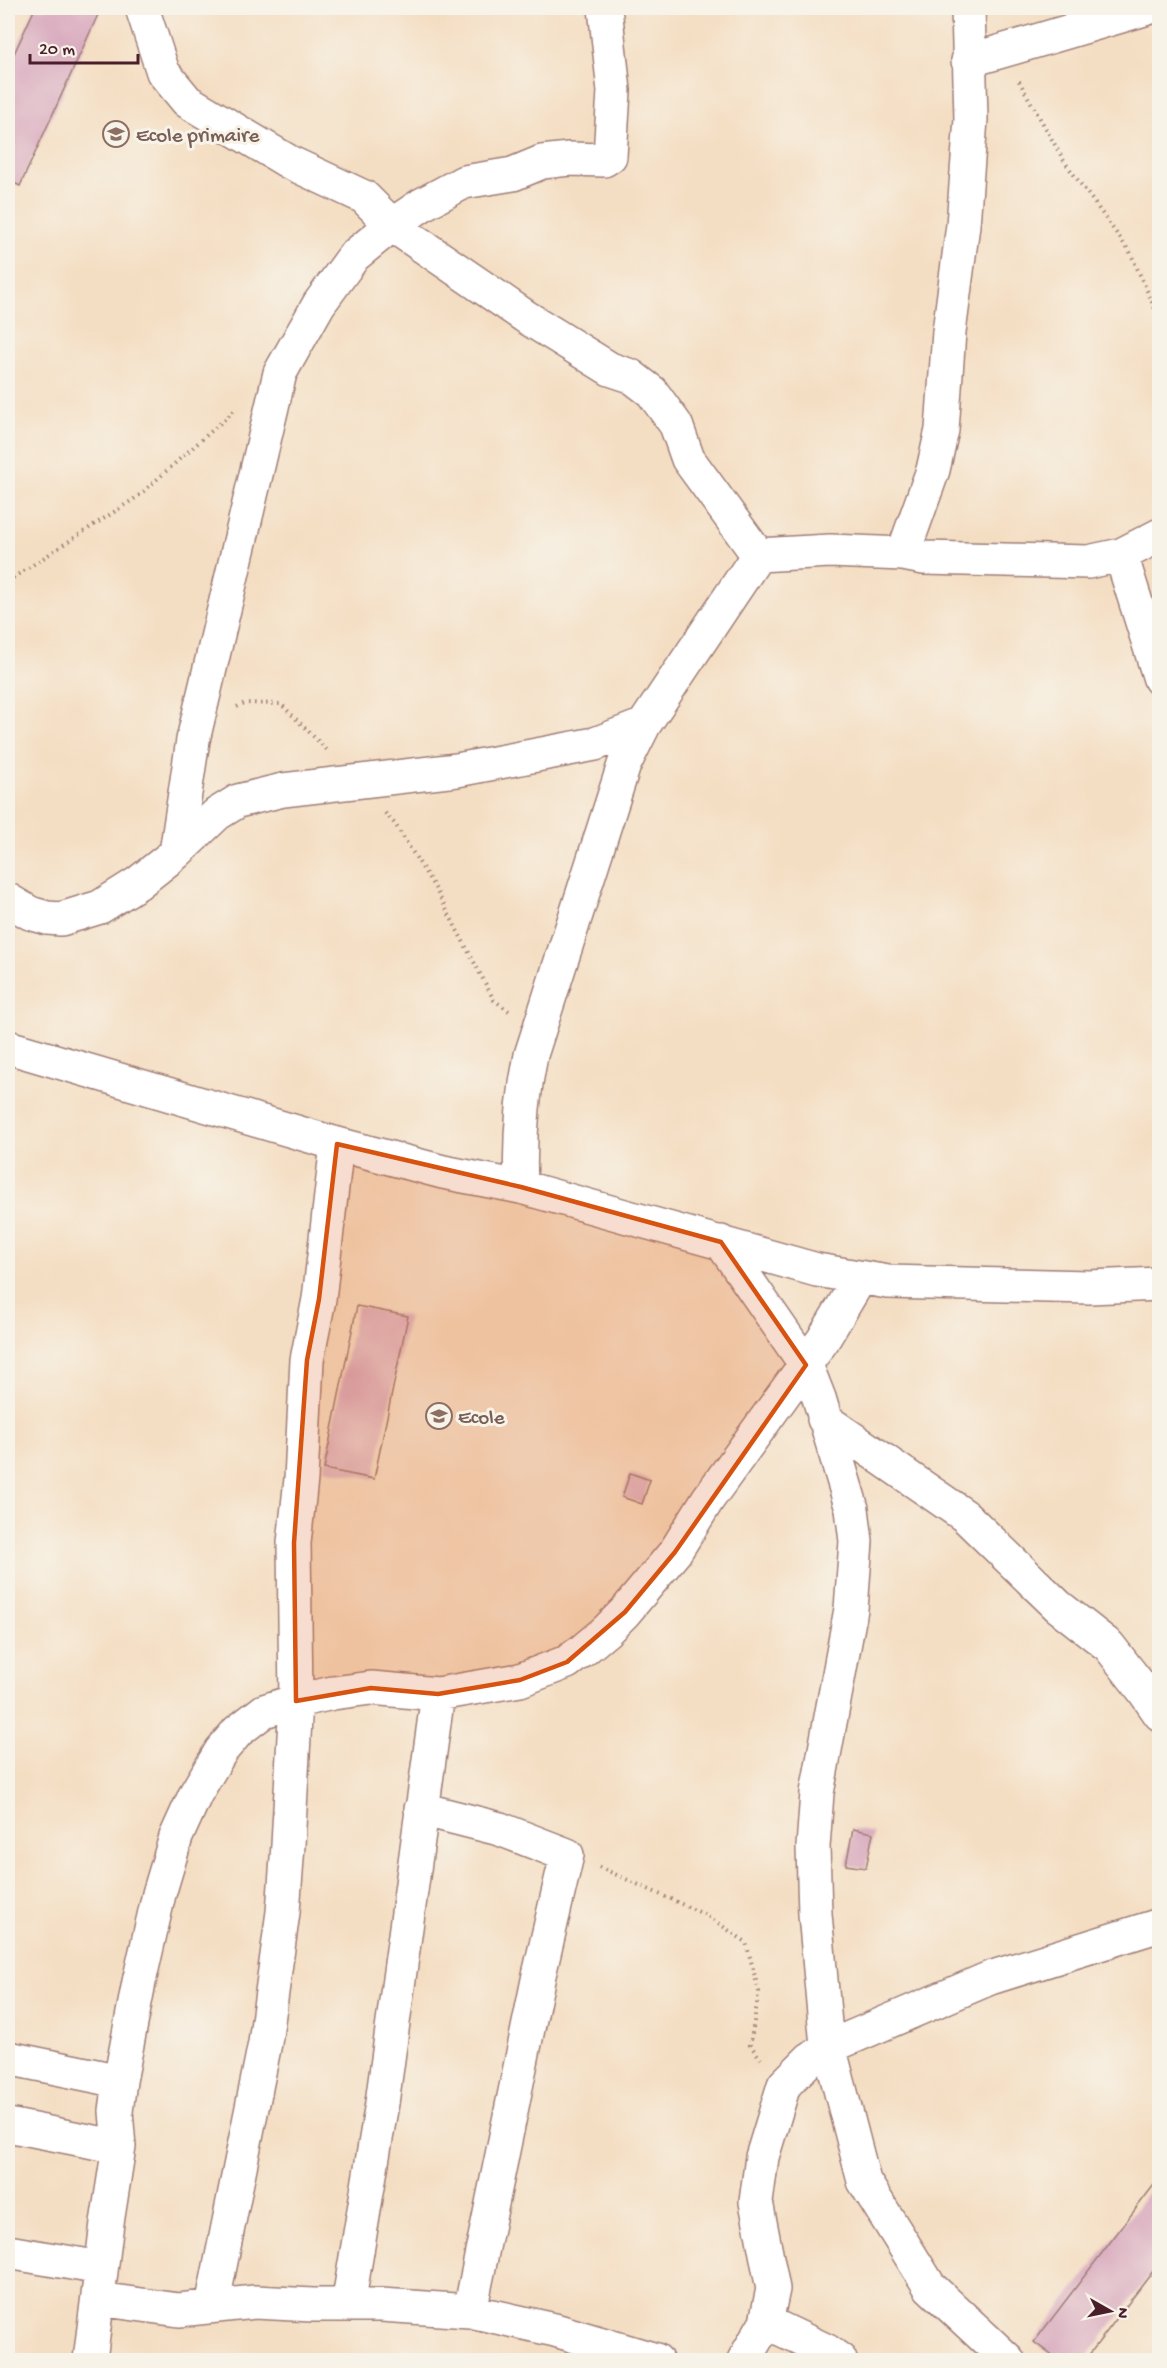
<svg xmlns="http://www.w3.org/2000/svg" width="1167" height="2368" font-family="'Gochi Hand',sans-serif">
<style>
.building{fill:#d8a8bd}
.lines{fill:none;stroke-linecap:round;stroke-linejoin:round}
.minor-casing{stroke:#9f7e77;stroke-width:36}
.path{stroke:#9f7e77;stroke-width:4;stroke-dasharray:1.5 4.5;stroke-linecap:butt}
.minor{stroke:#fff;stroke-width:33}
.marked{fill:#d8530f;fill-opacity:0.2;stroke:#d8530f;stroke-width:4.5;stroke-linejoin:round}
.labels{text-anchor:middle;stroke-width:6;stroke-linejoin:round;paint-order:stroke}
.education-label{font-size:21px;fill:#785e54;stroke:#f7f3e8;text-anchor:start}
</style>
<rect width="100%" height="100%" fill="#f7f3e8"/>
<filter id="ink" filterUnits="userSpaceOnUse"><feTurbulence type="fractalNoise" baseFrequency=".0167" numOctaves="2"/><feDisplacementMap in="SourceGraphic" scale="12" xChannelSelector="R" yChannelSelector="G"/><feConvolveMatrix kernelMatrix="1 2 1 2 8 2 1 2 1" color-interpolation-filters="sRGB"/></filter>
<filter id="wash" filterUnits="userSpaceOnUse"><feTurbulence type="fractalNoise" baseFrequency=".008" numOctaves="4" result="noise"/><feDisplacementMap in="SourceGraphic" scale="24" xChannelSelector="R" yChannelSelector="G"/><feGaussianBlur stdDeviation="1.35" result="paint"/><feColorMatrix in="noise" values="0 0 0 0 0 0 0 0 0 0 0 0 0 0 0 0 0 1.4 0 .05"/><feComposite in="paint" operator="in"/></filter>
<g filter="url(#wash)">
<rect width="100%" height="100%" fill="#f4dec3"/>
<g id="blocks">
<path class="building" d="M35,8h66l-81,178 -12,-6v-113z
M357,1306l51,10 -34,163 -50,-10z
M630,1473l20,7 -8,24 -20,-7z
M853,1829l20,4 -7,35 -20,-3z
M1160,2177v85l-75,98h-27l-24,-18z"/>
</g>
</g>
<g filter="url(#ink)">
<use href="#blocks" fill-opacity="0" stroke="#9f7e77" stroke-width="1.5"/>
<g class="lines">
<defs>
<path id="minor" d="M142,8l21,64 24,29 102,61 75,35 28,28 134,92 84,52 21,7 21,16 24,33 12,34 70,96
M968,61l180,-53
M903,554l21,4 164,4 33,-7 39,-20
M1121,555l39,124
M176,853l17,-113 87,-367 39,-69 35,-48 38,-31 31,-21 41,-22 49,-8 29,-12 27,-3 35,1 6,-4 4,-65 -9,-83
M8,900l22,13 17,5 14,1 39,-12 38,-24 38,-30 41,-39 21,-13 45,-11 174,-20 138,-26 49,-19 114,-170 72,-4 73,3 30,-84 9,-40 7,-98 14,-107 8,-106 -3,-111
M8,1047l329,97 106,28 78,15 296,83 71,12 201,5 71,-3
M521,1187c-2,-45 1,-88 10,-132l93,-290 20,-40
M721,1242l85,123 13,33 33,111 4,32 -5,68 -34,184 -4,54 2,67 11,121 38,146 66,106 78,73
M824,1419l141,97 93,90 51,40 35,45 16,23
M421,1809l79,20 67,26 -28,120 -69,336
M8,2058l112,23
M8,2125l111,22
M8,2252l93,16
M98,2299l81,11 76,-8 58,3h68l89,6 85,19 101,30
M348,2305l34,-202 56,-409
M212,2306l53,-263 18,-131 5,-67 8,-144 -2,-158 7,-64 6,-119 12,-61 18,-155
M766,2322l61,29 13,9
M90,2360l17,-137 12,-76 -3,-36 4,-30 19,-99 20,-88 17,-57 20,-44 25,-42 17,-20 26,-20 32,-10 37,-8 38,-5 67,6 82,-14 47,-18 15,-11 24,-20 19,-19 50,-60 33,-53 115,-159 37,-62
M744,2360l22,-38 7,-33 -17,-87 6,-45 22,-72 26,-26 19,-12 161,-69 170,-53"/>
</defs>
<use href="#minor" class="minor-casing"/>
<path class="path" d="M1019,81l45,80 66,91 30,68
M8,581l129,-84 97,-86
M237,707l8,-4 36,1 46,46
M385,813l10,11 40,64 59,112 15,11
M599,1867l107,48 40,27 13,50 -9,53 11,14"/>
<use href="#minor" class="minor"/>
</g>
</g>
<path class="marked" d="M337,1144l184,43 200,55 85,123 -131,187 -50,60 -58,50 -47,18 -82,14 -67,-6 -75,13 -2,-158 13,-183 12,-61z"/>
<defs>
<symbol id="school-ring" viewBox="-11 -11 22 22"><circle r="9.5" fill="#f7f3e8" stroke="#8d6e63" stroke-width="1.5"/><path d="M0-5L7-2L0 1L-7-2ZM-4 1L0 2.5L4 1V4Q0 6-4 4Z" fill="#8d6e63"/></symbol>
</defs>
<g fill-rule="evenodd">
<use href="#school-ring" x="101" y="119" width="30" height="30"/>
<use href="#school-ring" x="424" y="1401" width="30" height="30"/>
</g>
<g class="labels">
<g class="education-label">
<text x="136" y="141">Ecole primaire</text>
<text x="458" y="1423">Ecole</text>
</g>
</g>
<rect width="1167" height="2368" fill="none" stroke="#f7f3e8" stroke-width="30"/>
<g transform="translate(1110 2311) rotate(99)" stroke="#f7f3e8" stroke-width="4.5" paint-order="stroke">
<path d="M0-4.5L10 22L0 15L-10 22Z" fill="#4a1f2b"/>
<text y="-9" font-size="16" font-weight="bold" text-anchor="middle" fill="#4a1f2b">N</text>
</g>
<path d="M30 54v9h108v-9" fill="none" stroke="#4a1f2b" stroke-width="3"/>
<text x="39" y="54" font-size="18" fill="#4a1f2b" stroke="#f7f3e8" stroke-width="4.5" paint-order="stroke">20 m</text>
</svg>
